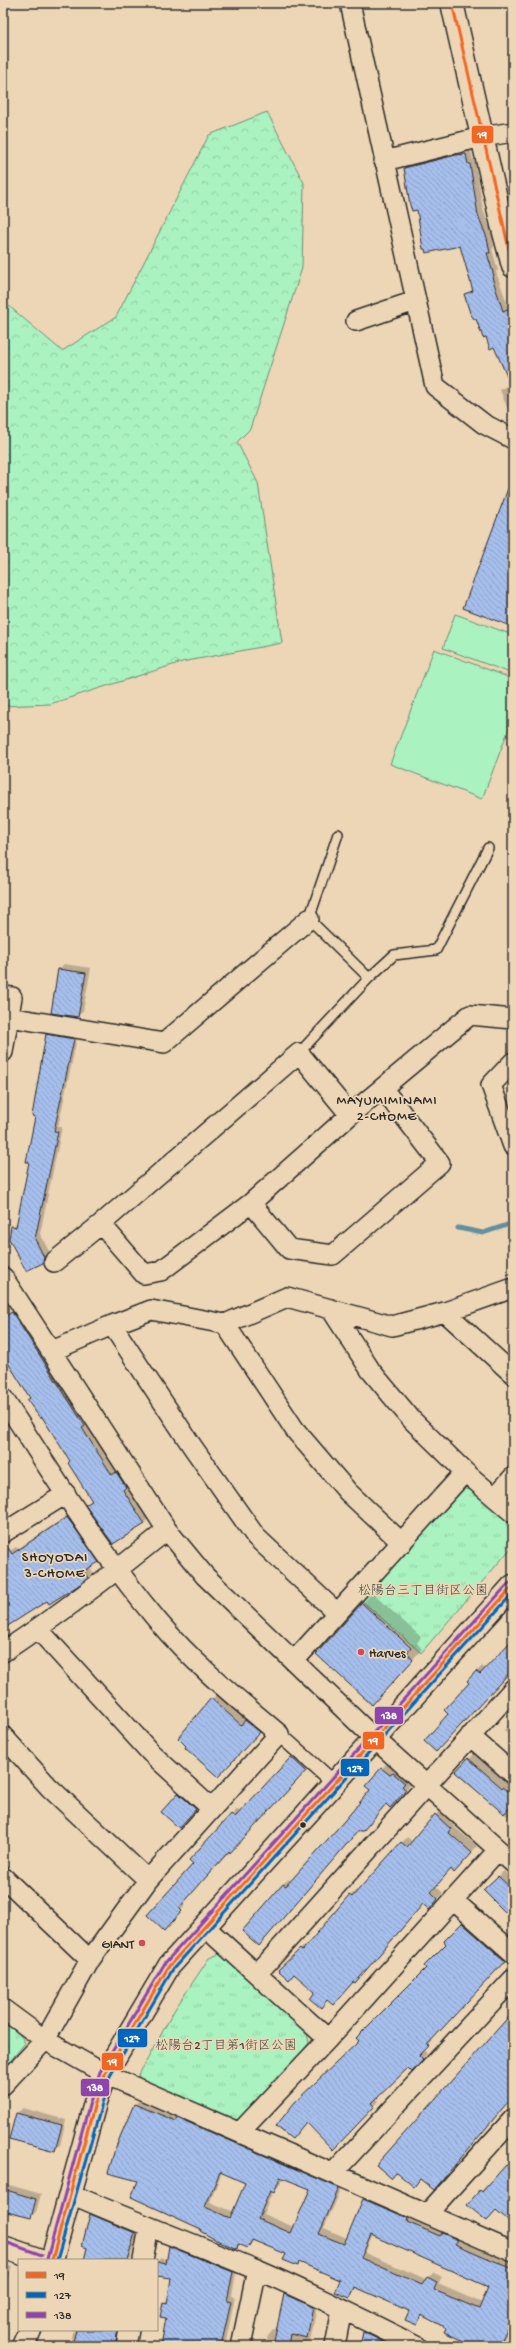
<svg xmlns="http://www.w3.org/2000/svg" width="516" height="2349" font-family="'Gochi Hand','Klee One',sans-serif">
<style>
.grass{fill:url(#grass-tufts);stroke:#6a8e75}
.forest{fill:url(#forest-crowns);stroke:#6a8e75}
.pitch{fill:#aaf2bf;stroke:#6a8e75}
.shadow{fill:#0003;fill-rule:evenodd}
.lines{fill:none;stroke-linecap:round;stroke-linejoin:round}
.stream{stroke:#63909e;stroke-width:5}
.building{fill:url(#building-back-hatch);stroke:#2b2b2b;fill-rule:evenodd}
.service-casing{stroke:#2b2b2b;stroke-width:12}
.pedestrian-casing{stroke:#2b2b2b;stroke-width:17}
.minor-casing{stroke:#2b2b2b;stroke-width:22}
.tertiary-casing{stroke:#2b2b2b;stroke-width:25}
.service{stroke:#edd6b6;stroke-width:9}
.pedestrian{stroke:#edd6b6;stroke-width:14}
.minor{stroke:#edd6b6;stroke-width:19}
.tertiary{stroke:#edd6b6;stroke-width:22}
.bus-1-casing{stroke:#edd6b6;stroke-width:6}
.bus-2-casing{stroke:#edd6b6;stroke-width:6}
.bus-3-casing{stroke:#edd6b6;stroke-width:6}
.bus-1{stroke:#f26522;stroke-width:3}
.bus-2{stroke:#0065bd;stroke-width:3}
.bus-3{stroke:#8e44ad;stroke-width:3}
.poi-dot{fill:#d1495b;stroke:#edd6b6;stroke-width:1.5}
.bus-dot{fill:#2b2b2b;stroke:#edd6b6;stroke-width:1.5}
.labels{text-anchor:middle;stroke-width:3.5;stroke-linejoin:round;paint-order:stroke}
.park-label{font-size:13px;fill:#3e4941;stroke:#edd6b6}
.poi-label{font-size:13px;fill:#2b2b2b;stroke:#edd6b6;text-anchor:start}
.neighbourhood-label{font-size:14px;letter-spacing:1px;fill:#2b2b2b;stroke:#edd6b6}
.line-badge{stroke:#edd6b6;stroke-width:1.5}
.badge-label{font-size:11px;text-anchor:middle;font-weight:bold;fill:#fff}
</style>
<defs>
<pattern id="grass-tufts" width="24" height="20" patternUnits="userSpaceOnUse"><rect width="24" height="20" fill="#aaf2bf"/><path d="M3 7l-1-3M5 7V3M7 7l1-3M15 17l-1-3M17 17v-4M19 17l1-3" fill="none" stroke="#92d0a4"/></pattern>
<pattern id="forest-crowns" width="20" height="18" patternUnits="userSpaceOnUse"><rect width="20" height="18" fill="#aaf2bf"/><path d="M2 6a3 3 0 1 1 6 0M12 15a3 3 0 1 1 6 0" fill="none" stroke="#92d0a4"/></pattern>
<pattern id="building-back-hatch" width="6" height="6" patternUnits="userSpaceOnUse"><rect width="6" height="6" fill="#a6beec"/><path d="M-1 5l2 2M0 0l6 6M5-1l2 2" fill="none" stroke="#8fa3cb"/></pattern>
</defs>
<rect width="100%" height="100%" fill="#edd6b6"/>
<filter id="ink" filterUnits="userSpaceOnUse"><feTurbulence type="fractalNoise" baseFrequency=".025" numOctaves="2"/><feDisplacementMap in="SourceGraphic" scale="8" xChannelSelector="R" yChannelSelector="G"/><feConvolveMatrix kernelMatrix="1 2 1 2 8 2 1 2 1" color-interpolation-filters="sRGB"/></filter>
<g filter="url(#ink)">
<path class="grass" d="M462,1489l15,1 36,37v19l-92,107 -61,-54z
M222,1953l85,81 2,9 -64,76 -12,2 -97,-41 39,-71 34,-51z
M3,2017l15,14 7,12 -22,27z"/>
<path class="forest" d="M267,112l37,71 -2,85 -52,161 -13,13 21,41 24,160 -100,19 -132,42 -47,2v-405l59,50 54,-34 93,-182z"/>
<path class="pitch" d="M455,614l58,21v39l-70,-26z
M434,649l79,30v39l-31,81 -92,-35z"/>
<path class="shadow" d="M462,150h9l2,10 2,-1 8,51 9,23 2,14 -2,2 6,21 -2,2 12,34 5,-1 -1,115 -12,-30 11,-7 -16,-37 -9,-10 -21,-41 9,-7 -13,-43 -43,-36 -13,-41 5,-5z
M64,964l27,4 -8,43 -5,5 -19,-47z
M52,1030l26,4 -20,93h4l-22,107 9,17 -1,6 -5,5 -31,-35 6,-5 12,-61 17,-126z
M18,1307l131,211 -5,5 -57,-18 5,-6 -21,-38 -68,-107v-37z
M72,1512l31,44 -13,11 3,5 -5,5 -39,26 -2,-4 -44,30v-74l13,-8 2,2z
M372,1593l49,44 -4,6 5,6 -40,45 -65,-41z
M513,1638v30l-64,46 21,-31 -2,-2 14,-15 4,4z
M217,1694l30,26 4,-4 13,10 -41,45 -44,-33z
M513,1720v18l-9,-8z
M297,1753l14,12 -128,137 3,3 -17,19 25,-60 -4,-4 42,-45 5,-6 4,4z
M474,1754l34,30 1,-2 4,3v36l-56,-49z
M387,1763l9,8 3,-3 12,16 -16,17 -8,2 -19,22 -10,5 -49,57 -66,44 40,-47 6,-5 2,2 81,-91 -5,-4z
M184,1788l16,15 -16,18 -21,-9z
M442,1809l14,13 -3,4 24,20 -17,20 -9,2 -15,18 7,7 -8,10h-11l-63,73 -44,16 -22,-19 -15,-3 26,-26 2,1 42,-49 6,-6 2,2 49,-55 6,5z
M504,1871l9,9v39l-29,-29z
M468,1918l42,37 -79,84 2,2 -9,9 3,4 -15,16 -4,-4 -32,32 3,3 -46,48 27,-108 67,-73 21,-24 -3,-3z
M140,2099l204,84 -20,45 23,10 17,-39 5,-5 105,52 39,16v58l-12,26h-26l-52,-31 -6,9 -6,-14 -54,-23 -7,10 -8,-18 -42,-17 -3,2 -10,-11 -33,-13 -6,7 -8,-3 -3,3 -35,-18 -86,-79 19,-46zM222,2172l24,11 -12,29 -24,-10zM283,2177l28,12 -17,38 -31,-13 10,-23 6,-5zM373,2235l117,51 -8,17 -44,-19 4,-7 -9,-5 -7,7 -61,-26z
M23,2108l43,12 -6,25 -5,5 -45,-12 7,-25z
M513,2158v66l-17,-14 -27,-5 17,-19 2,1z
M6,2184l35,10 -5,18 -6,5 -27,-7v-23z
M96,2210l43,18 -9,32h-45l6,-45z
M175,2242l62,25 -5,29 3,1 -10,49h-68l5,-8 6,-21 -4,-13 5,-5 4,-22 -16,-2v-14l4,-3 7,1 2,-12z
M3,2255l6,2 -3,8 6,2 -9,24z
M290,2289l28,13 -9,44h-43l2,-11 5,-6 4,1 8,-36z
M369,2327l38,19h-46l3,-14z
M74,2330h47v16h-52z"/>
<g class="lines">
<path class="stream" d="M458,1228l25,5 30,-10"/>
</g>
<path class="building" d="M466,154l2,10h2l8,51 9,23 3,15h-3l7,23 -2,1 11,34 7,-3 3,10v72l-19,-43 -4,2 -4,-12 -3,1 -7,-19h-2l-4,-6 -6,-19 9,-3 -13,-45 -34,7 -1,-4h-2l-6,-39 -5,1 -2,-6 -6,-37 52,-13z
M512,478h1v149l-50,-19z
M58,969l28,4 -8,44 -27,-4z
M46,1034l28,5 -20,92 4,1 -23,107 9,18 -1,6 -17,8 -17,-32 2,-13 5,1 13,-65h-3l9,-45 -3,-1z
M12,1312l73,114 -3,2 30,47 4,-3 10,15 -3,3 22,34 -32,20 -28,-39 7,-4 -24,-38 2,-2 -28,-44 -2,1 -13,-18 3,-2 -27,-43v-37z
M67,1517l32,45 -15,9 4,7 -9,7 -30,19 -2,-3 -44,28v-85l2,-1 7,11z
M362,1603l49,45 -4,5 6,7 -41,45 -56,-51z
M513,1639v30l-77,83 -12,-11 24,-27 -4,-4 25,-27 -2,-2 9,-10 4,3z
M211,1698l30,27 4,-5 15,12 -42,45 -33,-29 1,-2 -8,-8z
M291,1757l15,14 -76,82 -1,-2 -50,57 3,3 -18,20 -17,-16 46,-51 -4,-4 10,-11 32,-35 4,3z
M468,1758l34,30 1,-1 10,8v9l-9,10 -49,-42z
M381,1768l9,7 3,-2 12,10 -3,3 4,4 -16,18 -4,-4 -23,27h-5l-99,115 -17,-15 41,-47 3,2 59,-66 25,-30 -5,-4z
M178,1793l18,16 -17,19 -18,-16z
M435,1814l16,15 -3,3 24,21 -18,20 -3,-4 -20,23 7,7 -9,11 -6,-6 -68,79 -2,-1 -20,23 -6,-5 -6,8 -11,-9 5,-7 -21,-18 -5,6 -11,-10 22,-21 2,2 47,-56 3,2 49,-55 6,5z
M498,1876l15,14v15l-7,8 -23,-23z
M462,1923l43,38 -78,84 2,1 -10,10 4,4 -11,12 -4,-4 -36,35 3,3 -42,44 -27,-28 -14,17 -16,-13 19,-24 64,-61 -3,-3 70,-70 -2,-2 22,-22 -2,-3z
M513,2012v84l-79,94 -14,-11 -6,8 -18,-15 -5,6 -15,-13z
M134,2104l42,17 2,-3 161,70 -20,46 25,10 19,-45 45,19 -1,4 33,14 2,-3 16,7 -3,4 58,25v47l-14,30h-25l-30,-14 2,-4 -25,-13 -4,10 -12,-5 4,-9 -54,-24 -5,11 -15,-6 5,-12 -41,-18 -1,4 -15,-6 3,-6 -34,-14 -4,8 -10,-4 -1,5 -21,-9 -16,-9 1,-2 -70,-32 7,-16 -30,-8 7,-24zM220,2172l25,11 -15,35 -25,-11zM280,2177l30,12 -19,44 -33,-14 12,-28 4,2zM371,2235l117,52 -9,22 -45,-19 3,-8 -10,-5 -5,8 -61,-27z
M16,2113l46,12 -7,26 -46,-12z
M513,2157v68l-17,-14 -9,10 -20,-16 13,-15 2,2z
M3,2189l33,10 -5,19 -28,-7z
M90,2214l45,19 -8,27h-43l3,-12 -5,-2z
M169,2246l64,26 -6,29 4,1 -10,44 -38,-2v2h-22l5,-28 -6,-1 3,-14 4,1 4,-26 -14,-2v-14l9,2z
M284,2294l29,13 -6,31 -17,-4 -2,12h-15z
M76,2330h42l-3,16h-43z
M363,2332l19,9 -1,5h-21z"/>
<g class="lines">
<defs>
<path id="service" d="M338,834l-29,85 60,59
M299,1053l70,-75 25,-23 42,-5 52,-102"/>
<path id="pedestrian" d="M279,1734l55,49"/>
<path id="minor" d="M350,3l85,383 49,38 29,15
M384,161l98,-24 31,-5
M356,321l59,-20
M3,996l9,1 -9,55
M9,1017l155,26 145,-124
M513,1062l-22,23 22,61
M251,1203l38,46 44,6 107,-92 -57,-74
M101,1224l43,50 17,-3 90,-68 99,-88 120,-100 43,4
M54,1262l47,-38 198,-171 51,62
M3,1277l164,253 38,46 169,162 139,125
M445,1312l68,62
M225,1324l70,106 53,62 54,51
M112,1325l39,-15 74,14 62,-27 105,29 53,-14 68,-24
M52,1351l60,-26 80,121 64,91 81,76
M3,1398c49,75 96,153 154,222 36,43 79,78 122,114l-131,146 -99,-93 -46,-51
M465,1472l48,41
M495,1497l18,-20
M3,1533l63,-39
M38,1629l113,124 60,55
M3,1652c57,-38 111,-79 164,-122
M294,1661l171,-189 -53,-52 -41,-49 -40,-62
M470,1736l43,38
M3,1877l87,83
M453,1900l60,53
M205,1927l123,112
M257,1974l256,-285
M3,2009l42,31 60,34 408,178
M3,2085l42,-45 45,-80 58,-80
M240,2132l88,-93 170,-189
M334,2172l179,-193
M71,2194c61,27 124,50 186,76 54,23 106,49 159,76
M428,2213l85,-94
M143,2260l6,-32
M126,2346l3,-16
M241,2346l16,-76
M335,2346l7,-37"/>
<path id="tertiary" d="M452,3l50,222 11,41
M3,2247l37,13
M52,2260l43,-157 10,-29 64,-108 344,-380
M23,2346l7,-16"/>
</defs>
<use href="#service" class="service-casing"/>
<use href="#pedestrian" class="pedestrian-casing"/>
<use href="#minor" class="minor-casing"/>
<use href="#tertiary" class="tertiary-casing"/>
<use href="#service" class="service"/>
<use href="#pedestrian" class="pedestrian"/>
<use href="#minor" class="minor"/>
<use href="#tertiary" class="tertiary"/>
<defs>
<path id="bus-1" d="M452,3l61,263
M52,2260l43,-157 10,-29 64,-108 344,-380"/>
<path id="bus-2" d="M57,2260l53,-184 63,-107 340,-376"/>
<path id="bus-3" d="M5,2242l37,13
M47,2259l43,-157 10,-30 65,-109 344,-380"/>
</defs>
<use href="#bus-1" class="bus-1-casing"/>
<use href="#bus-2" class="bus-2-casing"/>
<use href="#bus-3" class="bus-3-casing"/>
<use href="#bus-1" class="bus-1"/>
<use href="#bus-2" class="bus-2"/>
<use href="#bus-3" class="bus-3"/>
</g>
</g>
<g class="poi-dot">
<circle cx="361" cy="1652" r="4"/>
<circle cx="142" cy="1943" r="4"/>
</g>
<circle class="bus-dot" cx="303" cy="1825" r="3.5"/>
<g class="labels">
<g class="park-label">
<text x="423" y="1594">松陽台三丁目街区公園</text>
<text x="226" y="2049">松陽台2丁目第1街区公園</text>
</g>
<g class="poi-label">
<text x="369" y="1657">Harves</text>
<text x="134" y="1948" text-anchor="end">GIANT</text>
</g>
<g class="neighbourhood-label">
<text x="387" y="1104">MAYUMIMINAMI<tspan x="387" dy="16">2-CHOME</tspan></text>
<text x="55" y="1561">SHOYODAI<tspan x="55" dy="16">3-CHOME</tspan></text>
</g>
</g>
<g class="line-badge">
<rect x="471" y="125" width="23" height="19" rx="4" fill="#f26522"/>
<rect x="374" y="1706" width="30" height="19" rx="4" fill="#8e44ad"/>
<rect x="362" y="1731" width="23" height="19" rx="4" fill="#f26522"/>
<rect x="340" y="1758" width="30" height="19" rx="4" fill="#0065bd"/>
<rect x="117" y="2028" width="31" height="20" rx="4" fill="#0065bd"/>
<rect x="101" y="2052" width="23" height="19" rx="4" fill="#f26522"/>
<rect x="80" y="2078" width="30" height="19" rx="4" fill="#8e44ad"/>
</g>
<g class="badge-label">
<text x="482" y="138">19</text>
<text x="389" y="1719">138</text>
<text x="373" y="1744">19</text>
<text x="355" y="1772">127</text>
<text x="132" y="2042">127</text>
<text x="112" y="2065">19</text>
<text x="95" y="2091">138</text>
</g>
<rect width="516" height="2349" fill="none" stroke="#edd6b6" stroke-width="16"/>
<rect x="8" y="8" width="500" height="2333" fill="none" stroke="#2b2b2b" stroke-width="1.5" filter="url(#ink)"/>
<rect x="18" y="2259" width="140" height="72" fill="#edd6b6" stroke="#9f927e"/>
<rect x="26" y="2272" width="20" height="6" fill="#f26522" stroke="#9f927e"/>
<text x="54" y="2279" font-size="12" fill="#2b2b2b">19</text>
<rect x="26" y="2292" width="20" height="6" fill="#0065bd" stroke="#9f927e"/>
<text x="54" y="2299" font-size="12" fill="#2b2b2b">127</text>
<rect x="26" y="2312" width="20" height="6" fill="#8e44ad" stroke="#9f927e"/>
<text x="54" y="2319" font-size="12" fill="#2b2b2b">138</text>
</svg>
